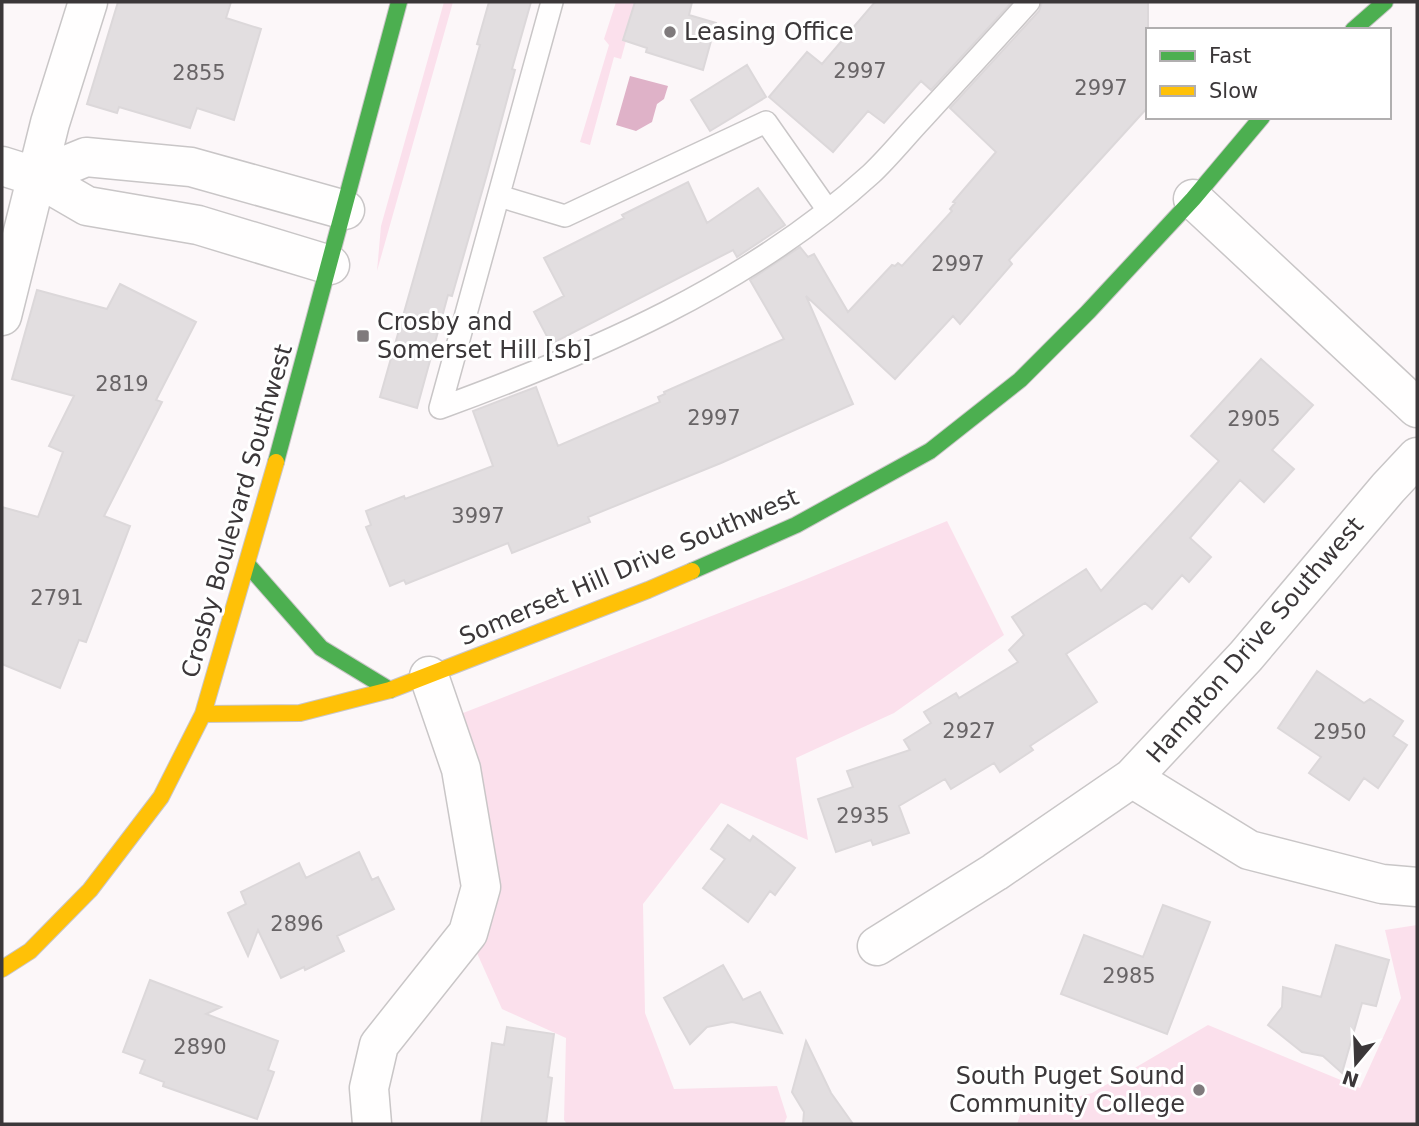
<svg xmlns="http://www.w3.org/2000/svg" width="1419" height="1126" font-family="'DejaVu Sans',sans-serif">
<style>
.green{fill:#fbe0ec}
.water{fill:#dfb2c8}
.building{fill:#e2dee0;stroke:#dcd8da;stroke-width:2}
.lines{fill:none;stroke-linecap:round;stroke-linejoin:round}
.lane-casing{stroke:#c9c6c7;stroke-width:24}
.street-casing{stroke:#c9c6c7;stroke-width:41}
.fast-casing{stroke:#c9c6c7;stroke-width:18}
.slow-casing{stroke:#c9c6c7;stroke-width:18}
.lane{stroke:#fffefe;stroke-width:21}
.street{stroke:#fffefe;stroke-width:38}
.fast{stroke:#4caf50;stroke-width:16}
.slow{stroke:#ffc107;stroke-width:16}
.poi-dot{fill:#7f7a7c;stroke:#fff;stroke-width:2.5}
.labels{text-anchor:middle;stroke-width:6;stroke-linejoin:round;paint-order:stroke}
.number-label{font-size:21px;fill:#686466}
.poi-label{font-size:24px;fill:#3b3739;stroke:#fff;text-anchor:start}
.street-label{font-size:24px;fill:#3b3739;stroke:#fff}
</style>
<rect width="100%" height="100%" fill="#fcf7f9"/>
<path class="green" d="M444,2h9l-76,269 4,-45z
M616,2h19l-12,38 3,1 -5,18 -7,-2 -24,88 -10,-3 29,-97 -5,-6z
M947,521l57,114 -110,78 -98,45 12,82 -87,-37 -78,101 2,109 29,76 103,-3 10,31 -3,7h-217l-3,-4 2,-82 -64,-29 -34,-76 -23,-213 359,-140z
M1417,925v199h-400l4,-12 71,-19 116,-68 152,63 41,-90 -16,-68z"/>
<path class="water" d="M630,76l38,10 -4,13 -7,5 -5,18 -16,9 -20,-6z"/>
<path class="building" d="M118,2h113l-5,16 35,11 -27,91 -37,-12 -7,20 -71,-21 -2,6 -30,-9z
M489,2h42l-19,67 3,1 -28,104 -35,122 -4,-1 -31,113 -37,-11 100,-352 -3,-1z
M635,2h57l-3,13 27,8 -13,47 -57,-18 1,-4 -24,-8z
M875,2h137l-81,88 -10,-9 -37,42 -16,-12 -35,41 -64,-55 38,-45 15,12z
M1042,2h106v105l-139,153 3,4 -52,60 -7,-8 -58,63 -89,-83 47,108 -132,59 -133,54 2,5 -78,31 -4,-10 -102,41 -2,-4 -14,6 -24,-59 5,-2 -5,-14 38,-15 1,3 88,-33 -20,-55 63,-24 22,59 102,-44 -2,-5 7,-3 -1,-2 120,-53 -34,-59 50,-33 8,10 6,-3 34,58 44,-47 3,1 3,-3 4,3 50,-55 -2,-2 5,-6 -2,-1 43,-50 -46,-44 89,-97z
M747,65l19,32 -56,34 -19,-31z
M688,182l19,41 51,-35 27,37 -48,32 -4,-7 -182,94 -17,-32 30,-16 -20,-38 80,-40 -2,-3z
M120,284l76,38 -40,78 6,2 -58,114 26,10 -44,116 -7,-2 -19,48 -58,-24v-157l36,10 25,-65 -14,-6 25,-50 -62,-17 25,-89 70,19z
M1261,359l52,46 -41,45 22,19 -30,33 -24,-22 -50,58 21,19 -22,25 -7,-7 -30,34 -7,-6 -79,51 31,48 -67,44 3,4 -33,22 -6,-9 -43,26 -6,-10 -46,27 10,27 -36,12 -2,-5 -35,12 -18,-53 35,-12 -6,-16 63,-21 -6,-10 27,-17 -7,-11 32,-19 3,5 59,-36 -9,-12 15,-15 -12,-18 74,-48 15,22 118,-130 -28,-25z
M1317,671l47,32 6,-4 33,22 -10,15 14,9 -29,43 -14,-10 -15,22 -40,-27 12,-16 -43,-29z
M728,825l22,16 3,-5 42,32 -20,27 -5,-4 -22,31 -45,-34 22,-29 -14,-10z
M359,852l13,28 6,-3 16,32 -57,27 7,15 -39,19 -1,-3 -23,11 -23,-48 -10,26 -20,-43 18,-9 -5,-12 58,-29 7,15z
M1163,905l47,17 -43,112 -106,-40 23,-59 59,22z
M1336,945l53,15 -13,46 -14,-3 -20,70 -19,-17 -21,-4 -34,-27 14,-18 1,-20 38,10z
M723,965l20,35 17,-8 22,41 -50,-11 -25,5 -17,17 -26,-46z
M150,980l71,27 -15,7 72,27 -10,29 6,2 -17,47 -94,-33 1,-4 -24,-9 5,-13 -22,-8z
M507,1027l47,7 -6,43 4,1 -6,46h-65l11,-81 12,2z
M806,1041l25,52 22,31h-50l1,-12 -12,-20z"/>
<g class="lines">
<defs>
<path id="lane" d="M552,2l-112,406c153,-56 308,-122 431,-234 18,-17 34,-37 51,-55 36,-39 72,-78 107,-117
M499,196l66,20 201,-94 61,87"/>
<path id="street" d="M2,166l35,11 50,29 111,19 132,40
M37,177l49,-20 105,10 154,43
M1193,199l224,209
M2,316l48,-193 38,-121
M1132,778l117,72 133,34 35,3
M877,946l118,-74 137,-94 114,-122 142,-168 29,-31
M372,1124l-3,-36 10,-43 89,-112 13,-46 -20,-118 -32,-93"/>
<path id="fast" d="M1353,30l32,-28
M276,462l123,-460
M247,564l74,84 69,42
M692,571l104,-46 134,-74 90,-71 68,-68 105,-113 69,-82"/>
<path id="slow" d="M203,714l97,-1 90,-23 258,-100 44,-19
M2,969l28,-18 60,-61 71,-93 42,-83 73,-252"/>
</defs>
<use href="#lane" class="lane-casing"/>
<use href="#street" class="street-casing"/>
<use href="#fast" class="fast-casing"/>
<use href="#slow" class="slow-casing"/>
<use href="#lane" class="lane"/>
<use href="#street" class="street"/>
<use href="#fast" class="fast"/>
<use href="#slow" class="slow"/>
</g>
<g class="poi-dot">
<circle cx="670" cy="32" r="7"/>
<rect x="356" y="329" width="14" height="14" rx="3.5"/>
<circle cx="1199" cy="1090" r="7"/>
</g>
<g class="labels">
<g class="number-label">
<text x="860" y="78">2997</text>
<text x="199" y="80">2855</text>
<text x="1101" y="95">2997</text>
<text x="958" y="271">2997</text>
<text x="122" y="391">2819</text>
<text x="714" y="425">2997</text>
<text x="1254" y="426">2905</text>
<text x="478" y="523">3997</text>
<text x="57" y="605">2791</text>
<text x="969" y="738">2927</text>
<text x="1340" y="739">2950</text>
<text x="863" y="823">2935</text>
<text x="297" y="931">2896</text>
<text x="1129" y="983">2985</text>
<text x="200" y="1054">2890</text>
</g>
<g class="poi-label">
<text x="684" y="40">Leasing Office</text>
<text x="377" y="330">Crosby and<tspan x="377" dy="28">Somerset Hill [sb]</tspan></text>
<text x="1185" y="1084" text-anchor="end">South Puget Sound<tspan x="1185" dy="28">Community College</tspan></text>
</g>
<g class="street-label">
<text transform="translate(237 511) rotate(-74)" y="8">Crosby Boulevard Southwest</text>
<text transform="translate(629 567) rotate(-23)" y="8">Somerset Hill Drive Southwest</text>
<text transform="translate(1255 640) rotate(-49)" y="8">Hampton Drive Southwest</text>
</g>
</g>
<rect width="1419" height="1126" fill="none" stroke="#3b3739" stroke-width="7"/>
<rect x="1146" y="28" width="245" height="91" fill="#ffffff" stroke="#b1afb0" stroke-width="2"/>
<rect x="1160" y="51" width="35" height="10" fill="#4caf50" stroke="#b1afb0" stroke-width="2"/>
<text x="1209" y="63" font-size="21" fill="#3b3739">Fast</text>
<rect x="1160" y="86" width="35" height="10" fill="#ffc107" stroke="#b1afb0" stroke-width="2"/>
<text x="1209" y="98" font-size="21" fill="#3b3739">Slow</text>
<g transform="translate(1356 1063) rotate(199)" stroke="#ffffff" stroke-width="5" paint-order="stroke">
<path d="M0-5L12 26L0 18L-12 26Z" fill="#3b3739"/>
<text y="-10" font-size="19" font-weight="bold" text-anchor="middle" fill="#3b3739">N</text>
</g>
</svg>
